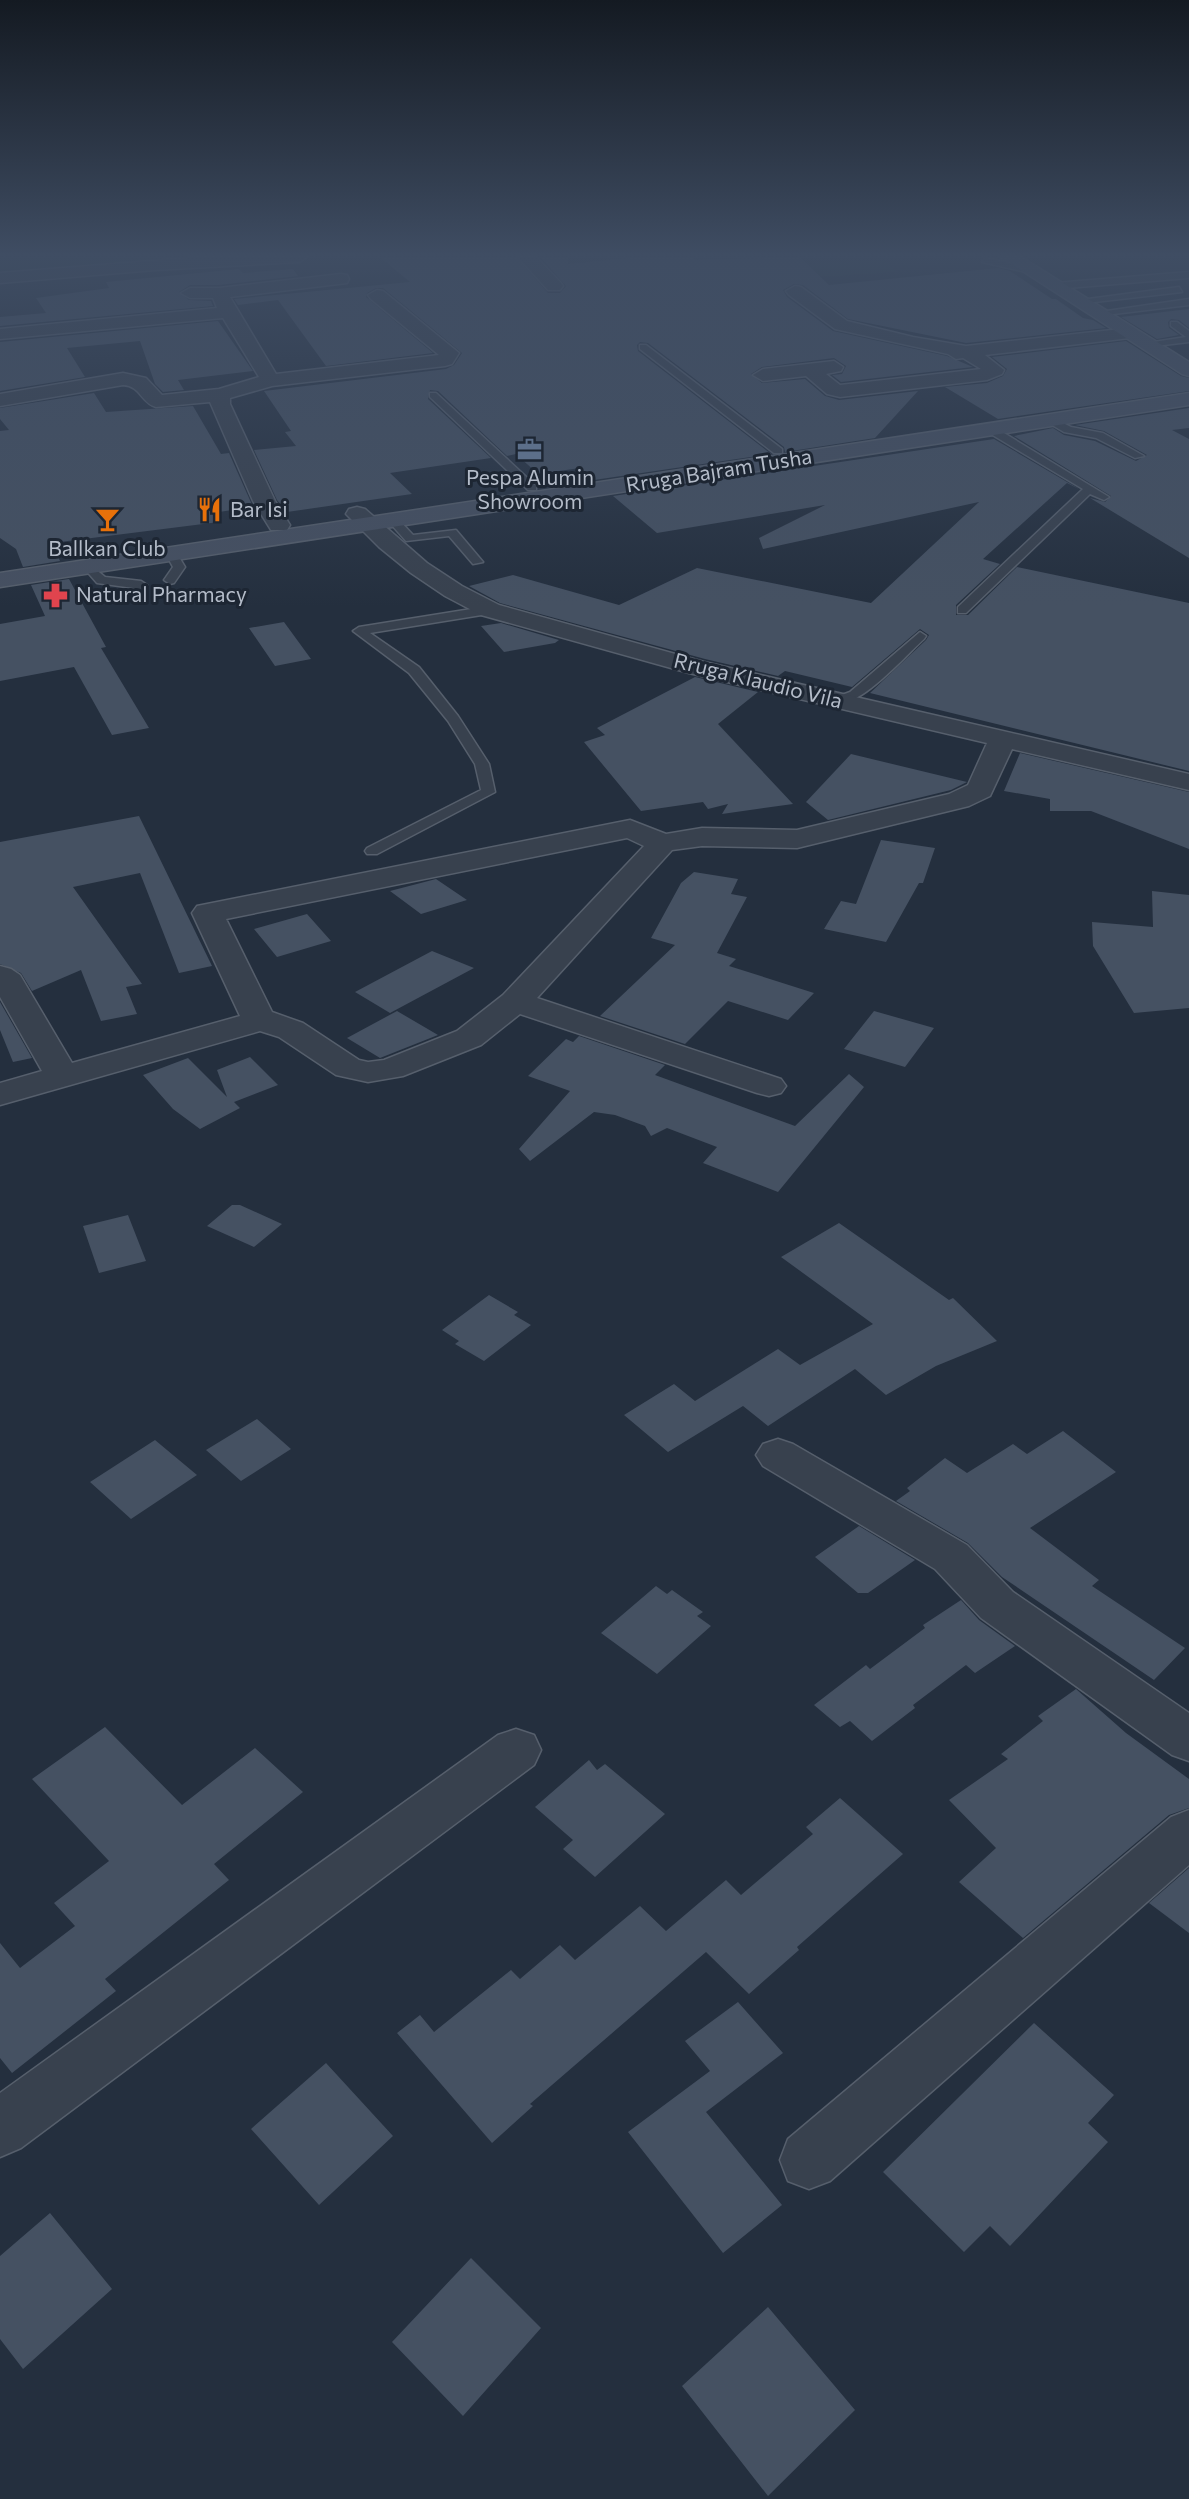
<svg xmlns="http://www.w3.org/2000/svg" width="1189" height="2499" font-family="Commissioner,sans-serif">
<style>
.green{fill:#263c3f}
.building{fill:#455162}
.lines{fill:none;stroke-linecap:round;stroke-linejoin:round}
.lane-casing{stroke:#565f6c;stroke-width:3}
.street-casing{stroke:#565f6c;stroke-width:3}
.secondary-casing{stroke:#565f6c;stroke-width:3}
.lane{fill:#38414e;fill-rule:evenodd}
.street{fill:#38414e;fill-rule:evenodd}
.secondary{fill:#465061;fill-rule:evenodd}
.labels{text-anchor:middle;stroke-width:6;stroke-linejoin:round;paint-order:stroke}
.far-street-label{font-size:21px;fill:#b4bcc9;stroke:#1d2633}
.far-poi-label{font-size:21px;fill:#b4bcc9;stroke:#1d2633}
</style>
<rect width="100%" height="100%" fill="#242f3e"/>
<path class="green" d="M0,257h187l-187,15z
M882,259l15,13 -76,5 -14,-13z"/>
<path class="building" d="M380,257h136l32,36h12l6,-7 -26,-29h28v7l71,-7h54l2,3 105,-3 29,28 169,-17 12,3 42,28h4l27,19 10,2 13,8 -140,15 -118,-24 -45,-34 -9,-1 -11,6 4,7 46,34 114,25 26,11 -132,15 -9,-7 10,-1 4,-8 -12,-8 -72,9 -11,7 11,9 43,-4 20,17 14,4 79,-9 -43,47 -90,14 -1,-5 -136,-104 -8,-1 -3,3 1,6 133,103 -177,26 -14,-12 -42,6 -22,-20 -9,2 -69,-65 -8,-1 -2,9 63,59 -101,15 22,21 -125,18 -10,-12 -23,-50 42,-4 -11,-14 6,-1 -27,-40 182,-22 8,-4 8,-12 -79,-65h-7l-9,5 -1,4 67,56 -107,13 -48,-66 -40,5 -4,-6 176,-17z
M239,269l4,4 50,-4 5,7 -79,9h-29l-11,7 10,8 22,1 2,5 -213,20v-9l46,-4 -10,-15 73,-10 -3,-6z
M1189,309v19l-10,-8 -8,-1 -3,3 1,6 10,7 -22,4 -36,-22z
M218,321l35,50 -75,9 6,10 -21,2 -8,-8 -15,-43 -73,7 18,29 -85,14v-49z
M1126,341l55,35 8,2v13l-191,28 -53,-32 42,-4 16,-7 4,-7 -15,-12z
M94,393l12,19 87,-6 28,48 8,-1 24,54 -41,6 7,9 -167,21 8,18 -37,6 -7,-18 -16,-11v-107l9,-1 -9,-11v-11z
M1189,408v20l-17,2 17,9v119l-99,-60 15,4 6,-6 -97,-60 39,-8 11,7 31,6 41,20 11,-6 -43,-24 -29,-6z
M994,439l85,50 -12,-6 -84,76 17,5 -44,41v10h12l49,-48 172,36v168l-319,-78 56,-53 3,-5 -9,-6 -68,58 -67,-16 -7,5 -73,-17 -205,-56 -31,-17 44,-11 106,30 78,-37 174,35 108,-101 -216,47 -4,-11 66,-33 -168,28 -44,-37z
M69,579l37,68 -5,1 48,80 -37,7 -38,-68 -74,14v-57l45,-8 -14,-31z
M284,622l27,37 -36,7 -26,-38z
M501,623l58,17 -4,3 -51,9 -23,-26z
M695,677l63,15 -40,32 75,80 -71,10 6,-10 -20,5 -5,-7 -62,9 -57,-69 21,-7 -8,-7z
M1020,753l169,39v57l-98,-38h-41v-12l-46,-8z
M851,754l116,28 -16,8 -123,30 -22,-18z
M139,816l73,150 -33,7 -39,-100 -67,14 69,97 -16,3 11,27 -36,7 -20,-51 -49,21 -11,-18 -21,-9v-122z
M881,840l54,8 -12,35h-4l-33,59 -62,-13 17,-28 15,3z
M694,872l44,7 -7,15 16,3 -30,56 19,6 -7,7 85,27 -26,27 -60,-19 -43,43 -85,-28 75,-71 -24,-7 30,-55z
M436,879l31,21 -46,14 -31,-23z
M1152,891l37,4v113l-55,5 -41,-67 -1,-24 61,5z
M307,914l24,27 -54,16 -23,-28z
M432,951l42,17 -84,45 -35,-21z
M0,1002l32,56 -19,4 -13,-32z
M397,1011l41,24 -58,23 -33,-20z
M874,1011l60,17 -29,39 -61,-18z
M579,1036l86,29 -10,10 140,51 54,-52 15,13 -86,105 -75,-29 14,-16 -50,-19 -16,8 -6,-10 -30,-11 -21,-3 -64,49 -11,-12 51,-58 -42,-15 38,-37 7,3z
M250,1057l28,28 -44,17 6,6 -40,21 -27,-20 -30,-34 45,-17 39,39 -10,-27z
M232,1205h8l42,19 -28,23 -47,-21z
M128,1215l18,46 -47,12 -16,-47z
M839,1223l110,77 4,-2 44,43 -61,25 -50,29 -31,-26 -87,57 -25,-20 -75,46 -44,-37 50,-31 21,17 83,-52 22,16 73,-41 -92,-67z
M489,1295l29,17 -4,3 17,10 -47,36 -29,-17 4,-3 -17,-11z
M257,1419l34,30 -50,32 -35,-31z
M1063,1431l53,41 -86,56 69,52 -7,6 93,62 -31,32 -152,-103 -34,-34 -72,-42 14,-10 -3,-3 38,-30 22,15 46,-29 14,10z
M155,1440l42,35 -66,44 -41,-37z
M859,1526l56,34 -47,33h-10l-43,-36z
M656,1586l11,8 5,-4 31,22 -6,4 14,10 -54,48 -56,-41z
M961,1600l18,20 36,26 -40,27 -9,-8 -53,40 2,3 -43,33 -22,-20 -10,6 -26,-22 52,-40 4,4 55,-41 -2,-3z
M1076,1689l50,44 63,46v29l-20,7 -146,123 -64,-56 37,-34 -47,-48 59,-41 -7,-5 42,-33 -5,-5z
M105,1727l77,78 73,-57 48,44 -89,72 15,16 -124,99 11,12 -104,82 -12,-15v-115l20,25 55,-42 -21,-23 55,-42 -77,-82z
M589,1760l8,10 8,-6 60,50 -70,63 -32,-28 10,-9 -38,-33z
M840,1798l63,56 -106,93 2,3 -50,44 -43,-42 -176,152 3,2 -41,37 -95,-110 23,-18 14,17 77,-62 9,9 40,-34 15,15 65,-54 26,25 60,-51 15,15 72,-61 -7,-7z
M1189,1868v65l-40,-30z
M738,2002l45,51 -77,59 76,93 -59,48 -95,-121 82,-61 -25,-30z
M1034,2023l80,72 -26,28 20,19 -98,104 -20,-20 -26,26 -81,-80z
M326,2063l67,73 -74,69 -68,-76z
M50,2213l62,76 -89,80 -23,-30v-83z
M471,2258l70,70 -78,88 -71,-74z
M768,2307l87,103 -87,86 -86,-110z"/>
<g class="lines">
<defs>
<path id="lane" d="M985,258l44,9 1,2 -4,3 -44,-10z
M1189,272v6l-134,11 -4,-3 4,-3z
M1179,287l3,5 -105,12 -4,-3z
M1189,299v6l-92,11 -4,-3z
M1171,322h6l12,9v11l-42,5v-4l39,-6 -15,-11z
M640,345h6l136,104v4h-8l-134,-104z
M430,393h6l100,93v4h-8l-98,-93z
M1051,417l20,10 32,6 41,23 -9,2 -39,-20 -32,-6 -17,-10v-4z
M986,427h8l115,70 -5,3 -14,-6 -124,119h-8v-6l125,-118 -97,-58z
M390,519h8l15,16 43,-5 27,32 -10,2 -24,-28 -43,5 -16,-18z
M172,551l4,1 9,15 -11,16 -4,1 -6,-4 9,-13 -7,-13z
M89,564l16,13 36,4 6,4 -6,4 -44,-6 -14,-16z
M490,606l6,4 -2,3 -124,20 49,34 39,49 31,48 6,28 -118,62h-10l-2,-3 2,-3 114,-58 -6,-26 -27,-43 -39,-48 -56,-42 6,-4z
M920,632l6,4 -2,3c-19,17 -64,69 -90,65v-6l16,-6z"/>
<path id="street" d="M202,257h105l-8,5 -144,8 -155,13v-10z
M518,257h18l24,25 3,4 -3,4h-12z
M341,274l6,1 2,4 -2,4 -117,14 46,77 163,-19 -68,-56 -3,-4 9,-5 6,1 76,62 -7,11 -7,2 -173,20 -42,12v6l45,97 15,24 -3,5h-16l-18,-29 -43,-99 -54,5c-15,-4 -15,-21 -33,-22l-123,21v-12l123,-21 23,5 16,17 57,-6 40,-12 -36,-59 -223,21v-10l217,-21 -4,-10h-23l-9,-5 9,-5h29z
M795,286l6,1 46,34 66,16 53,9 164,-18 9,5 -9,5 -145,17 19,15 -2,4 -15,6 -147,17 -13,-3 -21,-18 -43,5 -10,-6 10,-6 71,-8 9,6 -2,4 -15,3 14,11 141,-16 -18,-11 -7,1 -8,-5 -113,-25 -46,-34 -3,-4z
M357,507l8,2 62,54 35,23 37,19 205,57 485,112v16l-177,-41 -22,47 -21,10 -172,42 -95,-2 -30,4 -135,148 244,81 5,7 -5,7 -12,3 -12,-3 -237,-79 -39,31 -78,31 -35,6 -32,-7 -57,-38 -19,-6 -260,74v-22l42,-12 -42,-74v-31l11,3 9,6 52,88 168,-47 -48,-103 5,-7 433,-86 36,14 36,-6 95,2 152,-36 19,-9 19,-42 -298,-70 -208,-58 -36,-19 -34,-23 -32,-26 -33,-33 3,-5zM627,838l17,8 -141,149 -46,36 -73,29 -16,2 -9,-2 -56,-37 -31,-11 -46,-93z
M778,1439l15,5 174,101 46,47 176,121v48l-17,-6 -191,-137 -46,-49 -172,-103 -7,-11 7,-11z
M516,1729l18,6 7,15 -7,15 -513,383 -21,9v-64l498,-358z
M1189,1810v55l-359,316 -21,8 -21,-8 -8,-21 8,-21 383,-322z"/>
<path id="secondary" d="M1001,257h20l168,105v14l-7,-2z
M1189,393v12l-1189,182v-14z"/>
</defs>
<use href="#lane" class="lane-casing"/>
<use href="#street" class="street-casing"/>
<use href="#secondary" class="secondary-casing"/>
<use href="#lane" class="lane"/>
<use href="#street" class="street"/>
<use href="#secondary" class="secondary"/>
</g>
<linearGradient id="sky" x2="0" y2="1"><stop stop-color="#141a22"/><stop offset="0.42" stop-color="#3f4d63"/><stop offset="1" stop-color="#3f4d63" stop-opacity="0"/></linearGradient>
<rect width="1189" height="607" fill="url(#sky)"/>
<defs>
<symbol id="office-bare" viewBox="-9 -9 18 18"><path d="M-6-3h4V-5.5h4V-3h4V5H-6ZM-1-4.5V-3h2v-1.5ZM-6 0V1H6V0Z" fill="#5c6f8a" stroke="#1d2633" stroke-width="2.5" paint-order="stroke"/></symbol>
<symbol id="restaurant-bare" viewBox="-9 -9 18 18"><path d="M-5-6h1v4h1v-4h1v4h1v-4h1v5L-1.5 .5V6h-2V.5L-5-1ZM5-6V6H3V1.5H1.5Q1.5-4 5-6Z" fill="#e8710a" stroke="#1d2633" stroke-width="2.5" paint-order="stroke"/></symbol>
<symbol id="bar-bare" viewBox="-9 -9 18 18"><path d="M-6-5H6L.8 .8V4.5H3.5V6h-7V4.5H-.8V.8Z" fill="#e8710a" stroke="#1d2633" stroke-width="2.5" paint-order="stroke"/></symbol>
<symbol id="pharmacy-bare" viewBox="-9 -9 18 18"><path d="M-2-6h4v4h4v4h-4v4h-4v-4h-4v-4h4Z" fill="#e0444e" stroke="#1d2633" stroke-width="2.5" paint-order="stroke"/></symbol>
</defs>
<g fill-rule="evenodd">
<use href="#office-bare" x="512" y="432" width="35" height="35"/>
<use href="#restaurant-bare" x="192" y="492" width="35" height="35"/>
<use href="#bar-bare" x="90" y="502" width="35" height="35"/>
<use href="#pharmacy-bare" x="38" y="578" width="35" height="35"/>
</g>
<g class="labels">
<g class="far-street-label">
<text transform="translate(719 471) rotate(-9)" y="7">Rruga Bajram Tusha</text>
<text transform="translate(758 681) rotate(14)" y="7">Rruga Klaudio Vila</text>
</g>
<g class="far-poi-label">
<text x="530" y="485">Pespa Alumin<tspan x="530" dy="24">Showroom</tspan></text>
<text x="230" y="517" text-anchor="start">Bar Isi</text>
<text x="107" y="556">Ballkan Club</text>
<text x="76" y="602" text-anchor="start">Natural Pharmacy</text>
</g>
</g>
</svg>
